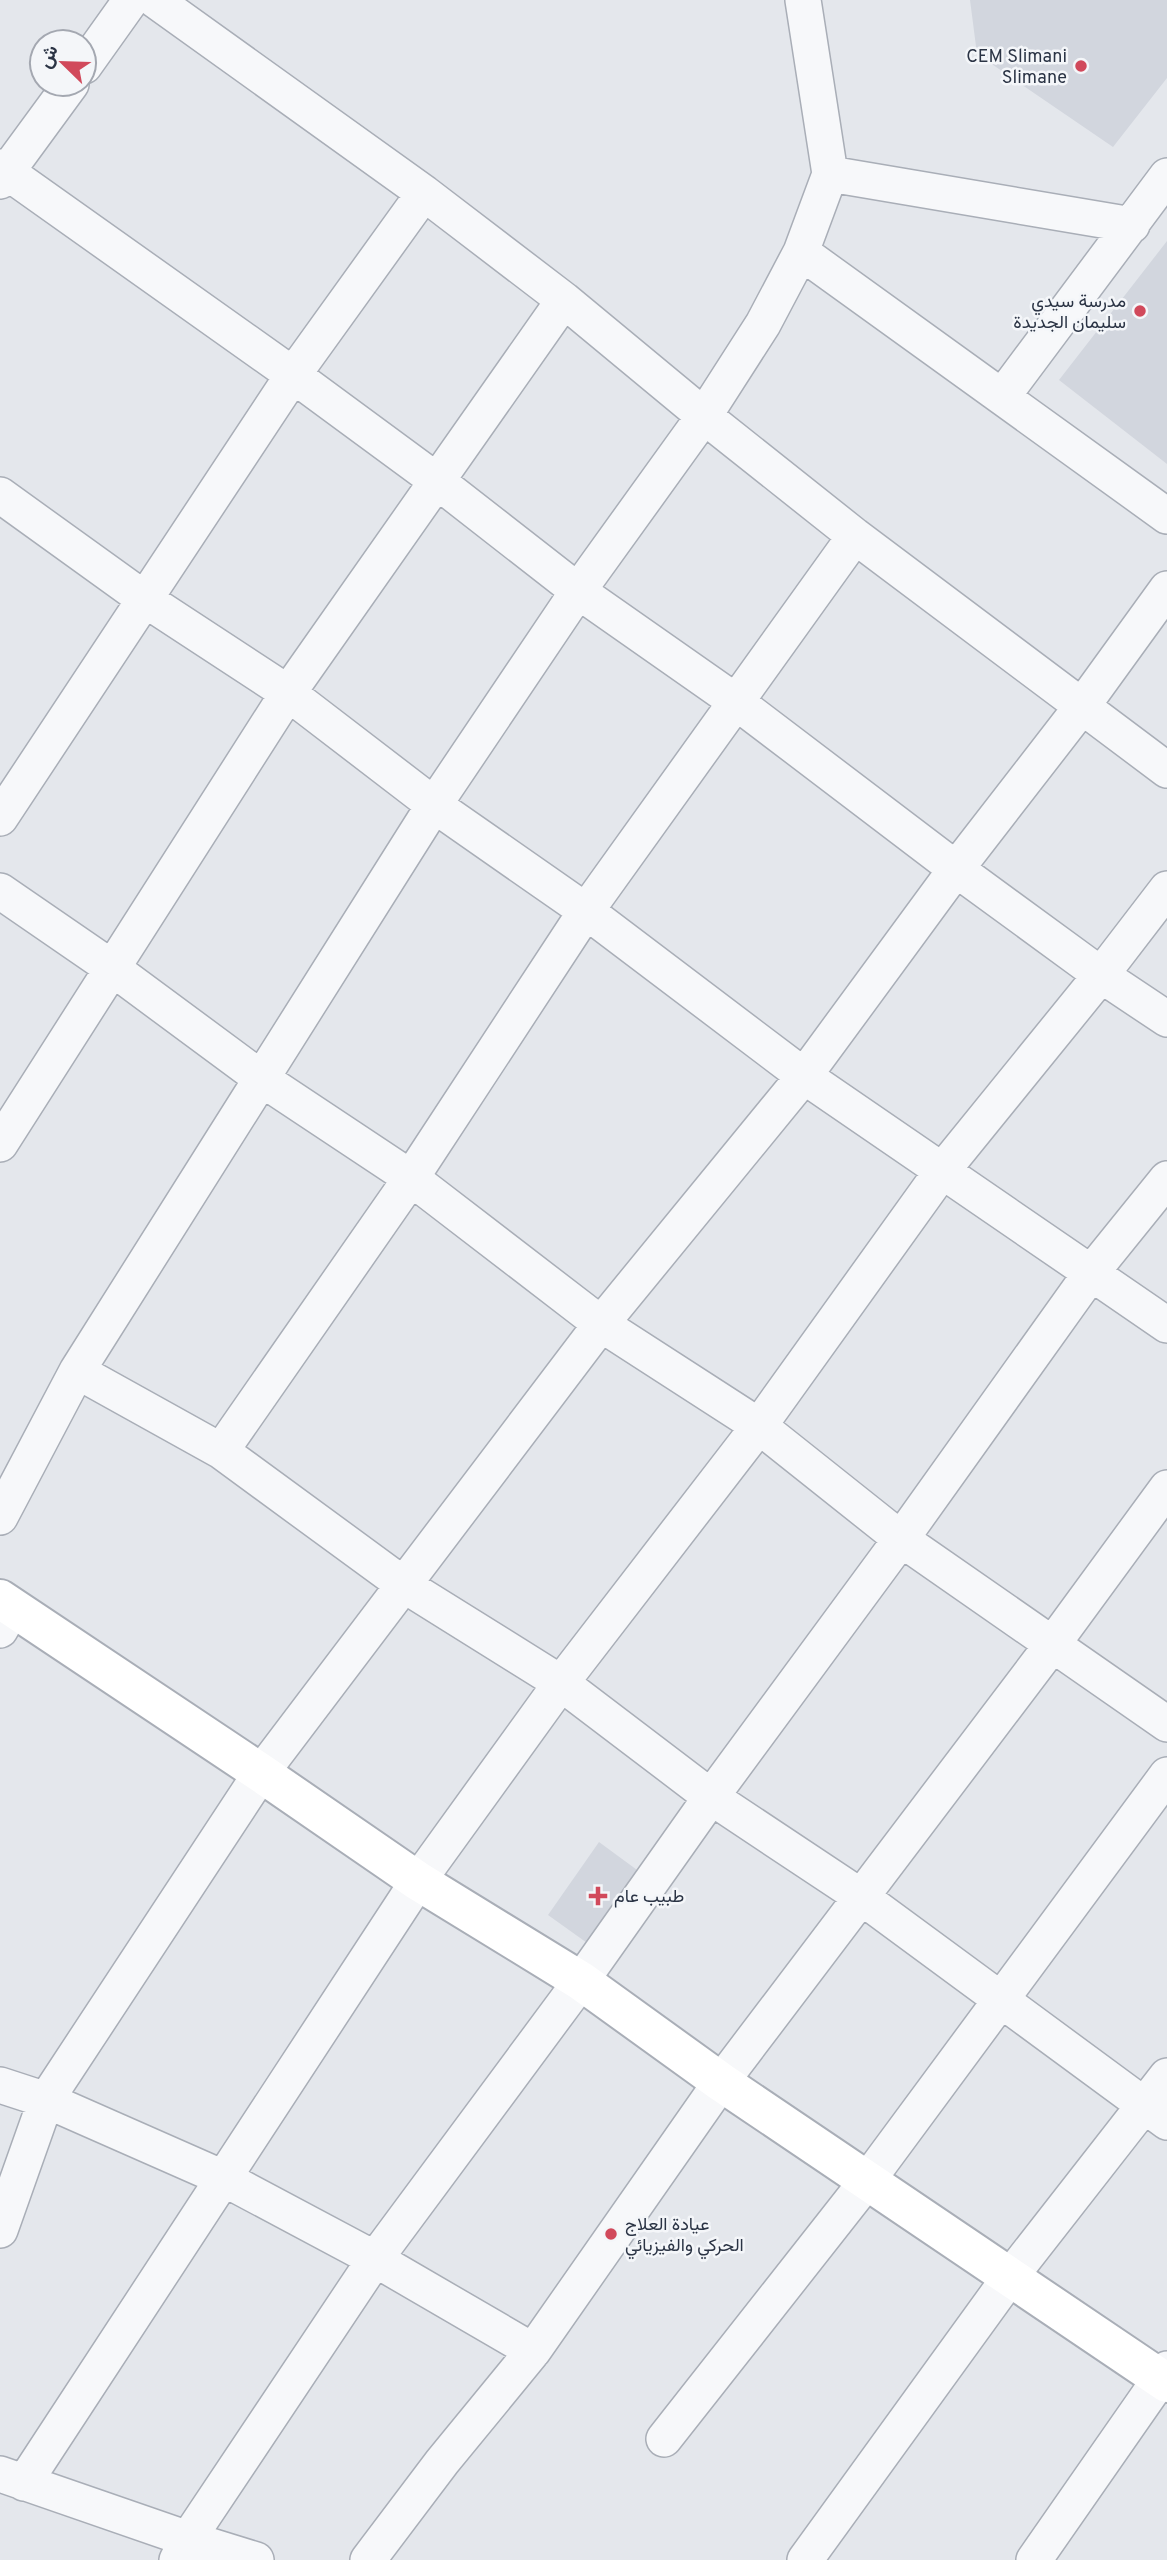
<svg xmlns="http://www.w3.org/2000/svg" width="1167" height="2560" font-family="Overpass,Vazirmatn,sans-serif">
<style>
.built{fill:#d2d6de}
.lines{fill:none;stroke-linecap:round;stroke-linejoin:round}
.street-casing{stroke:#a9aeb7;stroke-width:38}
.secondary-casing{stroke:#a9aeb7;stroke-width:42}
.street{stroke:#f7f8fa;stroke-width:35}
.secondary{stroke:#fff;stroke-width:38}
.poi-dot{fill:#d1495b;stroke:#f4f6f9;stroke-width:2.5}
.labels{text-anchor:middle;stroke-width:5;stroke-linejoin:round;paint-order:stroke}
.poi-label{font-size:18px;fill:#2b3445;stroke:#f4f6f9;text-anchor:end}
</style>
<rect width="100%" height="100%" fill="#e4e7ec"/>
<path class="built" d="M970,0h197v78l-54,69 -136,-93z
M1167,241v223l-108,-84z
M599,1842l49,36 -51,72 -49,-35z"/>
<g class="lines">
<defs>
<path id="street" d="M155,0l269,193 140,107 140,116 151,120 312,234
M84,66l47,-66
M0,167l293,208 144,106 141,110 157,110 221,168 145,106 66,44
M830,174l302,51
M0,181l71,-97
M801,252l366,264
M1002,397l165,-221
M0,495l143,103 145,95 146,112 152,106 218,165 363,249
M0,818l293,-443 131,-182
M0,891l112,77 150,111 149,99 190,146 158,102 142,113 266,185
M0,1144l288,-451 276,-393
M77,1371l144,80 183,134 157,98 150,114 149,99 307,226
M221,1451l190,-273 175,-267 269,-375
M0,1517l77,-146 357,-566 144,-214 126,-175 59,-92 38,-72 29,-78 -27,-174
M0,1630l12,-21
M0,2085l46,15 177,78 152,81 158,92
M0,2230l46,-130 215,-327 340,-449 203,-248 152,-207 127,-164 84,-116
M664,2439l203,-258 300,-406
M0,2474l188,65 68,21
M24,2483l394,-602 143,-198 198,-257 183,-255 159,-196 66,-86
M177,2560l11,-21 187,-280 206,-278 130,-184 190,-258 190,-266 76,-94
M368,2560l74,-98 91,-111 188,-269 331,-437 115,-157
M805,2560l205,-283 157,-201
M1034,2560l133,-191"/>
<path id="secondary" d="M0,1599l261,174 157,108 163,100 140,101 446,301"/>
</defs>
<use href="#street" class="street-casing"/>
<use href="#secondary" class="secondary-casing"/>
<use href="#street" class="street"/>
<use href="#secondary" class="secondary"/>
</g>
<g class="poi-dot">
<circle cx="1081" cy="66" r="7"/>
<circle cx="1140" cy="311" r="7"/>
<path d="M594.5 1885.5h7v7h7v7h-7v7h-7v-7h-7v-7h7z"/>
<circle cx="611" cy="2234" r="7"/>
</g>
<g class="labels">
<g class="poi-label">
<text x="1067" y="62">CEM Slimani<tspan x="1067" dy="21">Slimane</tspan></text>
<text x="1126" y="307">مدرسة سيدي<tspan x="1126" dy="21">سليمان الجديدة</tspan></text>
<text x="614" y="1902" text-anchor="start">طبيب عام</text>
<text x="625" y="2230" text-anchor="start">عيادة العلاج<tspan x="625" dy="21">الحركي والفيزيائي</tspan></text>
</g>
</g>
<g transform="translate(63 63) rotate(293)"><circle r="33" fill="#f4f6f9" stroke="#a4a8b1" stroke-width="2"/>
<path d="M0-5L12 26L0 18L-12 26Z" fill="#d1495b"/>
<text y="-10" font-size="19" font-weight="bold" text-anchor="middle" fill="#2b3445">ش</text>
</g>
</svg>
